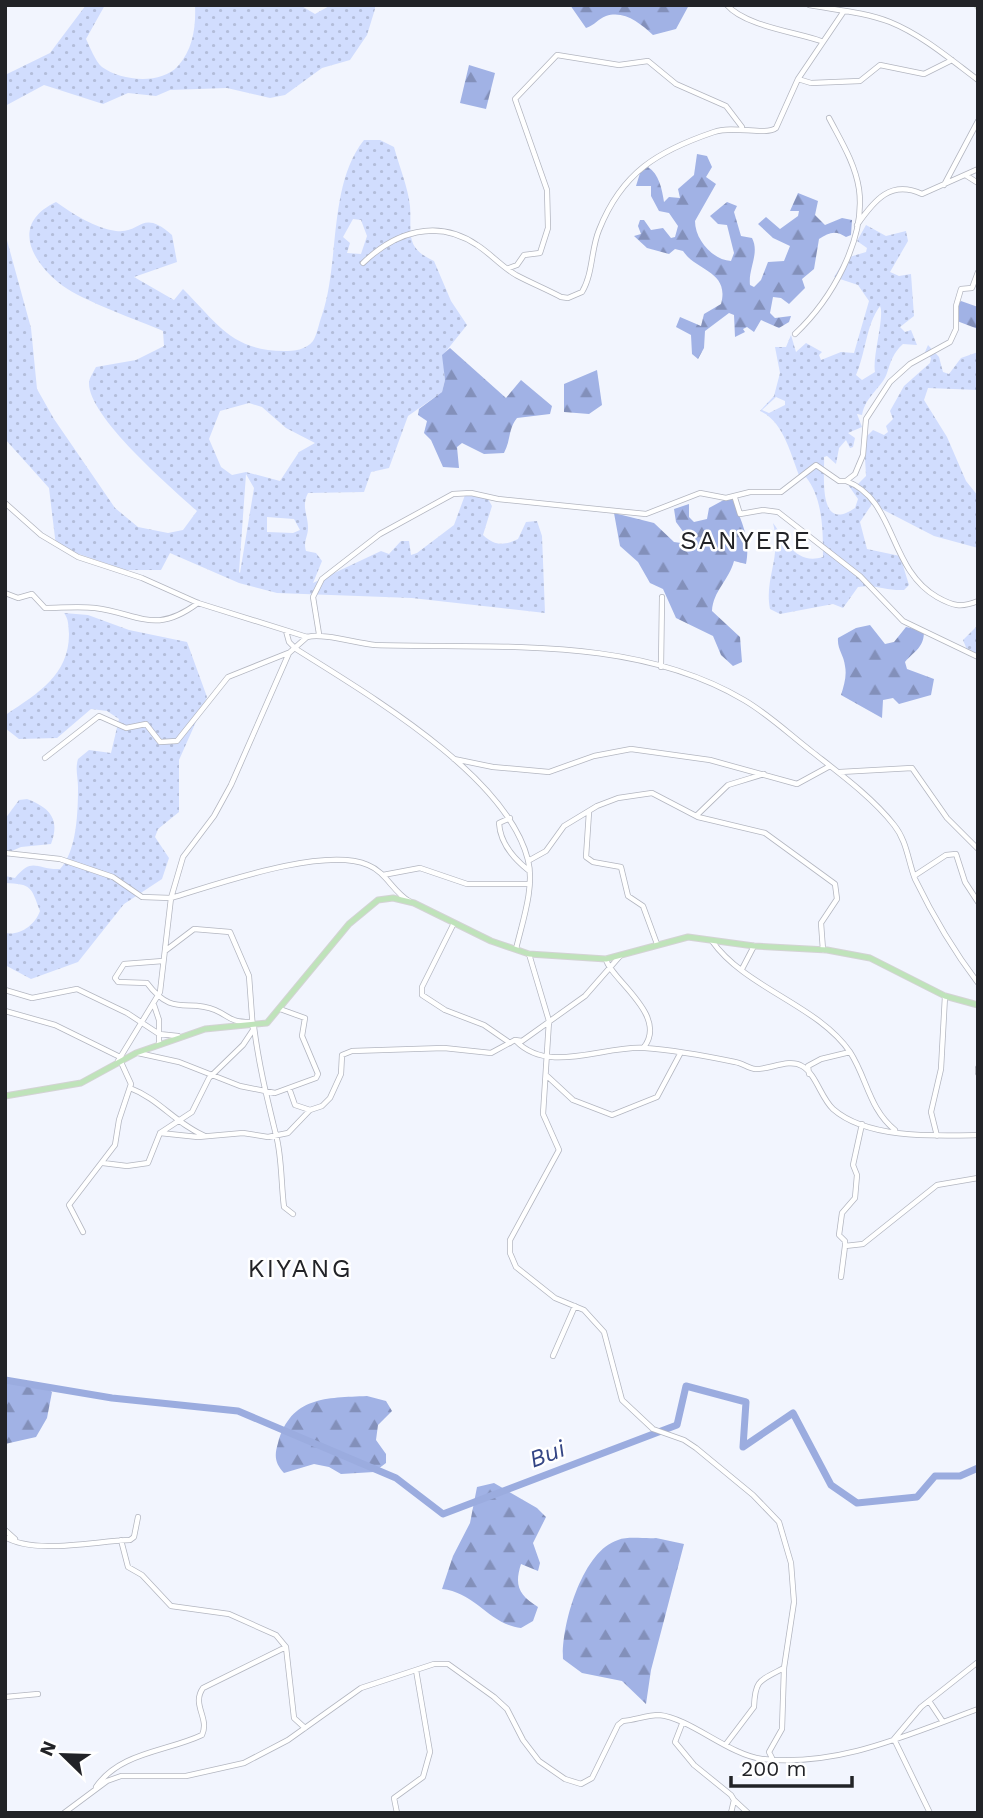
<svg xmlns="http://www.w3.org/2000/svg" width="983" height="1818" font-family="'Work Sans',sans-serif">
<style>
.green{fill:url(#green-dots);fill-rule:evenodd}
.forest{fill:url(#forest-firs)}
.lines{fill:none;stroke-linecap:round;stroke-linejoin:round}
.river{stroke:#9bacdf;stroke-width:7}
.minor-casing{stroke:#b3b6c0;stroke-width:6}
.major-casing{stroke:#d3d3d4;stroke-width:7}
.minor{stroke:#fff;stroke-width:4.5}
.major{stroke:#bfe3ba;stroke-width:5}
.labels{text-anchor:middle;stroke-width:5;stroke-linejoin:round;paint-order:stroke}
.water-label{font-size:24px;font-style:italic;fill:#354685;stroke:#fff}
.quarter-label{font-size:26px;letter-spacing:2px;fill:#222327;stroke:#fff}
</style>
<defs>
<pattern id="green-dots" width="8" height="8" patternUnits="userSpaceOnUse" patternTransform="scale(1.75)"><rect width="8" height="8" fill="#d1ddfe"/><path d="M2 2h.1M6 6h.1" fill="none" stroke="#b3bdda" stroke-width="1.8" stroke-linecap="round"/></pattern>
<pattern id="forest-firs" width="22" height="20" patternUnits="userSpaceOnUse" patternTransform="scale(1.75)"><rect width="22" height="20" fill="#a1b2e5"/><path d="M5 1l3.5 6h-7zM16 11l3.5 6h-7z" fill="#8390ba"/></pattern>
</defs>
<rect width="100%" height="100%" fill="#f2f5fe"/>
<path class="green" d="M86,5h19l-19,34c4,8 9,22 16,28 19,14 59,18 76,-1 15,-17 18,-39 17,-61h105l15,9 16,-9h44v4l-8,26 -17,25 -28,8 -37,27 -15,3 -43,-10 -57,2 -14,6 -28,-3 -25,11 -59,-19 -39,21v-31l45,-22z
M364,140h16l14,7c5,19 14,40 16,59 2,28 -6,41 24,55l17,40 16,24 -24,30 2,25 -3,12 -34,24 -19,52 -18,4 -7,20 -56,1c-7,14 0,21 0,35 0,9 -5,13 -2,23l10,2 6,8 -9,22 68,-32 8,3 12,-13h8l2,14 6,-2 37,-28 11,-30 9,-4 14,8 4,7 -9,29c12,11 21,11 35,4l8,-17 11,-1 5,15 3,77 -133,-15 -135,-5 -38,-10 -69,-30 -9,17h-36l-69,-24 -7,-58 -44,-49v-206l26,95 6,61 17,30 61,89 23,19 30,6 15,-3 14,-19c-25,-23 -110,-95 -108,-129 1,-5 5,-11 7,-15l40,-7 28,-14 -1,-15c-25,-11 -80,-30 -100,-45 -32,-24 -53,-62 -7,-84 17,12 39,26 60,29 26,3 25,-23 56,4l5,27 -43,15 40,23 9,-11c34,34 49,62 101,62 10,0 22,-1 29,-10 4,-6 6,-18 9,-26 18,-53 6,-130 42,-175zM353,219l8,1 6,16 -6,18 -14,-1 3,-10 -7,-6zM249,403l13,4 24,21 29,15 -16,9 -19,29 -34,-9 -14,3 -11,-8 -12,-28 11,-28zM246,474l8,14 -14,85 -1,-1zM267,517l27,2 6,11 -7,3 -26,-1z
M866,225l20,11 20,-5 2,10 -18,31 9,4 12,-2 3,42 -14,11 5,5 6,-2 6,15 -14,-1c-10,9 -12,17 -16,29 -5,15 -21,22 -25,42l-5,-1 5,13 -14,6 7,5 -2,9 -3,1 -4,-8 -7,8 -3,16 -9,-8 -3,1c1,18 -7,77 31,51l3,-9 -9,-13 4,-4 5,2 8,-8 -2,-37 9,-9 11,5 4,-3 -2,-6 7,-7 -3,-8 14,-25 26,-23 1,-5 -6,-6 3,-7 11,12 4,15 6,2 12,-16 17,-6v38l-50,-2 -4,12 23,37 19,44 12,15v52l-44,-12 -62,-32 -12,18 7,27 33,7 9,29 -5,5c-17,1 -29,-6 -46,-3l-15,21 -10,-4 -53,10 -10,-5c-6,-30 12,-52 3,-86 14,19 23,42 50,34 0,-26 0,-58 -17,-80l-5,3c-10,-24 -17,-59 -41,-69l14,-15 6,-23 -5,-26h11l5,-12 5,17 10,-9 16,9 -3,3 2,5 20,-8 13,1 15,-52 -11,-16 -24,-8 12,-19 20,-6 1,-4 -10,-7zM880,306c5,10 -8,51 -5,66l-13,8 -6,-5c10,-23 10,-50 24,-69zM776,397l9,4v4l-16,8 -7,-3z
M64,613l24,2 41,15 58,12 20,55 -28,63v52l-21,17 -3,8 14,21 -7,21 -38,25 -46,58 -47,17 -26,-14v-32c15,3 30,-8 35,-22 -9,-24 -8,-27 -35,-28v-7l10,2c18,-22 21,-8 45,-9 17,-18 18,-58 18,-82 0,-10 -3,-18 0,-28l11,-9 22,3 8,-34 -12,-8 -16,-2 -34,29 -38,1 -14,-11 2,-14c31,-21 62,-39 62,-80 -1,-9 0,-14 -5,-21z
M978,625v31l-10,-4 -5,-12z
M27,799c24,9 33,21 24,45l-30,3 -14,6 -2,8v-42l14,-19z"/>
<path class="forest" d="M570,5h119l-13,24 -23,6c-13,-12 -29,-25 -47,-19 -8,3 -11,9 -20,12z
M469,65l26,8 -9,36 -26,-6z
M697,154l10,2 5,11 -6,10 10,7 -21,37c0,19 18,39 36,40l3,-8 -7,-28 -9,-1 -8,-8 17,-14 10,4 -3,6 7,24 11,2c8,15 -4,31 -2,47l4,2 7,-7 7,-18 16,-1 6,-15 -17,-8 -15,-14 8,-7 14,12 18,-13 1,-5h-9l8,-18 20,8 -3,14 10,10 17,-7 10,2 -1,15 -5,2c-10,-7 -17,-5 -27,2l-5,30 -12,10 3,9 -16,16 -8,-6 -8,-1 -3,16 5,5 16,-2 -2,6 -10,6 -18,-8 -7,12 -7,-5 -4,2 2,3 -10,5 -1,-22 -5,-2 -24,18 -1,17 -6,11 -6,-5 -1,-19 -15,-8 4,-10 21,9 3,-12 17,-10c9,-33 -25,-33 -38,-53l-8,-2 -6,5 -22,-6 -13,-12 7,-2 -3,-8 2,-6h4l7,10 12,-2 8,10 4,-1 3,-11 -9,-13 -10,-2 -8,-15v-10h-15l4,-13 8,-6c11,7 14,22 16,35l5,-5 11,1 -2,-9 16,-14z
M961,301l17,6v22l-21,-8 -4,-14z
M450,348l56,50 15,-18 31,26 -2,8 -33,4c-9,11 -6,22 -13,35l-20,1 -22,-11 -5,4 2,21 -16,-1 -12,-27 -7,-7 3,-12 -9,-6 1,-6 23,-17 3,-12 -3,-25z
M597,370l5,35 -13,9 -25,-2v-28z
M731,496c10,24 20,42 15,68l-12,-3c-5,19 -21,30 -22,50l28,26 2,25 -9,4 -12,-11 -8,-19 -37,-18 -13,-29 -13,-6 -12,-21 -18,-16 -6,-33 40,10 20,19 7,1 6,-6 -11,-15 -2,-13 15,-5v13l5,5 13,-3 2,-11z
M870,625l15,19 9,-2 12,-15 18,4c0,17 -9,19 -19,31l2,7 27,10 -3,16 -32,9 -6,-6 -10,2 -1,18 -41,-23c3,-10 6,-19 4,-29 -1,-11 -8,-17 -7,-28l18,-10z
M5,1379l36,6 11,7 -5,26 -11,19 -31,7z
M367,1396l19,5 6,10 -14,14 -2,15 10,14v9l-12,9 -33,2 -12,-7 -15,-3 -30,9c-9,-10 -10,-17 -6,-30 13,-47 48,-45 89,-47z
M494,1483l43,25 9,9 -13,26 7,20 -2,8 -17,-7c-7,22 -2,31 17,43l-5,14 -12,7c-31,-3 -46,-36 -79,-39l11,-33 17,-33 7,-36z
M656,1538l28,6 -33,126 -5,34 -24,-23 -40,-8 -19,-14c-2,-33 19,-108 55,-119 10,-4 27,-1 38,-2z"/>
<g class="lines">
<path class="river" d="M5,1380l107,18 126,13 158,67 47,36 234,-89 9,-39 60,16 -3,45 50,-34 38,72 26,18 60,-6 18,-21h25l18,-8"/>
<defs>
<path id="minor" d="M727,5c18,21 69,27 94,36
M809,5c27,5 55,7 81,17 32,13 60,37 88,58
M798,79l13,4 49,-2 20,-16 44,9 28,-14
M967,176l11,7
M944,185l34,-64
M857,225c18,-26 34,-45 65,-31l56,-25
M363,263c32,-31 74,-45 114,-18 14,9 25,22 39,30 15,8 30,14 45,22l7,1 14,-6c11,-18 9,-43 17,-62 23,-58 59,-79 115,-98 20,-7 51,4 62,-4l22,-49 46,-68
M509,268l8,-3 7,-10 16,-2 8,-25 -1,-38 -32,-91 42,-44 62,10 29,-4 28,23 50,22 16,21
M795,334c36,-34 71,-94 64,-145 -4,-26 -18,-48 -30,-71
M846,481c50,18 42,88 91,116 16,9 24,11 41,4
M735,498l5,16 23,-4 15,2 82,64 43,45 75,36
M5,503l36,32 37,22 64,21 56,25 109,34c17,-4 48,6 68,8 122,4 259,-10 369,55 24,14 45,34 67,51 28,22 61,46 83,74 13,16 14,36 21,54 18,37 38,71 63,104
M5,593l13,5 14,-4 13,14c16,0 34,-2 50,0 45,6 60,27 103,-5
M286,631l3,11 7,7c71,45 211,126 232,211 7,27 -6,63 -12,89
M319,634l-6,-37 9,-18 58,-45 73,-40 18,-1 27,6 148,15 54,-21 26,5 24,-6h31l35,-27 23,16h7l9,-7 8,-19 3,-36 24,-37 20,-18 40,-22 6,-13v-23l5,-17 11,-1 6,-16
M661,667l1,-70
M45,758l54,-42 27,12 20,-4 14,18 17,-1 51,-64 60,-24
M454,759l39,8 56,5 45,-16 37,-7 79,11 87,24 33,-18
M840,772l72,-4 35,50 31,31
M589,812l-3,45 7,5 28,5 7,29 15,10 14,38
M696,816l32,-31 36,-11
M510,818l-11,5c1,19 14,35 29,47
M5,853l55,6 53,18 29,20 29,1c47,-14 153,-52 197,-33 18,7 25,27 41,36
M528,861l18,-10 18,-25 33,-20 21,-8 34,-5 46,24 67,16 70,51 2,15 -16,24 2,27
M383,875l37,-7 47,16h61
M914,876l32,-21 10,-1 9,28 13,20
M454,923l-32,64v8l23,15 39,15 26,18
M712,941c33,47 106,64 138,111 17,26 19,57 45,78
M529,954l20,67 -6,93 16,36 -49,90v13l6,14 39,31 29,12 20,22 18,68 31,29 31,11 12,8 57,47 26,27 12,41 3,39 -10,66 -2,61 -13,23 3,6
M606,959c3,19 63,56 38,88
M163,961l-39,3 -9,14 3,4 29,1c26,35 41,15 68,27 16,7 14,12 35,12
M742,969l12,-23
M5,990l27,8 45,-9 50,24 32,21 19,2
M154,1005l5,15v24
M5,1011l50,14 65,32
M254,1027c5,39 13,71 22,108 6,22 5,49 8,72l9,7
M516,1041c33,34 88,4 129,7 29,2 61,8 90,14 7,1 13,6 20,7 14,1 34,-11 47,-3 14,8 19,32 31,43 34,30 102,27 145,26
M138,1053l41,9 61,24 35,7 41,-15 2,-4 -16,-38 3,-18 -25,-9
M118,1061l42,-69 11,-94 12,-41 31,-41 17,-31 58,-132 18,-16
M978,1068v5
M809,1074l-1,-8 13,-7 29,-7
M546,1075l27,25 39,15 45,-18 23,-43
M130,1088c29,11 46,36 75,48
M289,1088l6,17 15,5
M160,1133l38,4 45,-4 25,4 20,-4 22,-23 12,-4 8,-8 11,-24 1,-19 10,-4 92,-3 47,5 24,-13 7,1 63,-45 35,-40
M937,1136l-6,-24 10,-43 4,-73
M103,1163l24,3 21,-3 12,-30 32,-21 17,-34 34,-33 10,-15 -4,-54 -19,-44 -36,-3 -29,22
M83,1232l-14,-27 46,-60 4,-25 12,-36 -11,-24
M845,1246v-5l-6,-6 3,-22 13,-15 2,-23 -4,-10 9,-41
M841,1277l4,-31 18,-2 74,-59 41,-7
M553,1356l22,-50
M5,1530l10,9
M5,1537c31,18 90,4 125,3l4,-3 4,-20
M121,1540l7,27 14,8 29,31 58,8 47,21 10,12 8,71 11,10
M5,1697l33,-3
M929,1701l14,21
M682,1724l-7,18 19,23 37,30 3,5 -3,13
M726,1744l28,-37c1,-27 5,-26 30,-39
M96,1787c24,-35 70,-35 106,-52 8,-17 -11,-30 1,-47l83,-41
M734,1800l14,13
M64,1813l43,-32 14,-5h65l58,-13 44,-23 73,-52 73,-24h14l46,33 13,12 16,31 16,21 26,18 16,5 11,-6 26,-53 5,-4c12,-1 24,-6 36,-6 31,3 70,40 103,44 77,8 145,-24 216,-50
M397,1813l-3,-15 29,-21 7,-25 -14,-82
M930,1813l-36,-74 27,-32 57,-45"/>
<path id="major" d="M977,5l1,2
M5,1096l76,-13 55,-30 69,-24 62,-6 82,-99 29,-24 15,-2 21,5 77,38 38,13 77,5 82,-22 66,9 73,4 43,8 75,38 33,9"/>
</defs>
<use href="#minor" class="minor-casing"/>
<use href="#major" class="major-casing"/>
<use href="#minor" class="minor"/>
<use href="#major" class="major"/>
</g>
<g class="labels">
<g class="water-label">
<text transform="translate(547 1454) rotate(-21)" y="8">Bui</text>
</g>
<g class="quarter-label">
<text x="746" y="549">SANYERE</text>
<text x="300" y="1277">KIYANG</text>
</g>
</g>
<rect width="983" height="1818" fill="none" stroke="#222327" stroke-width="14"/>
<g transform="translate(63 1755) rotate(293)" stroke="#ffffff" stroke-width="5" paint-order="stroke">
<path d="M0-5L12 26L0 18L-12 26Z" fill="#222327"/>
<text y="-10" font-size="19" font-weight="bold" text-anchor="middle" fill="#222327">N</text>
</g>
<path d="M731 1776v10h121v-10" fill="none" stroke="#222327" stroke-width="3.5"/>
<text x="741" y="1776" font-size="21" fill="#222327" stroke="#ffffff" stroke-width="5" paint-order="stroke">200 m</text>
</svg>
